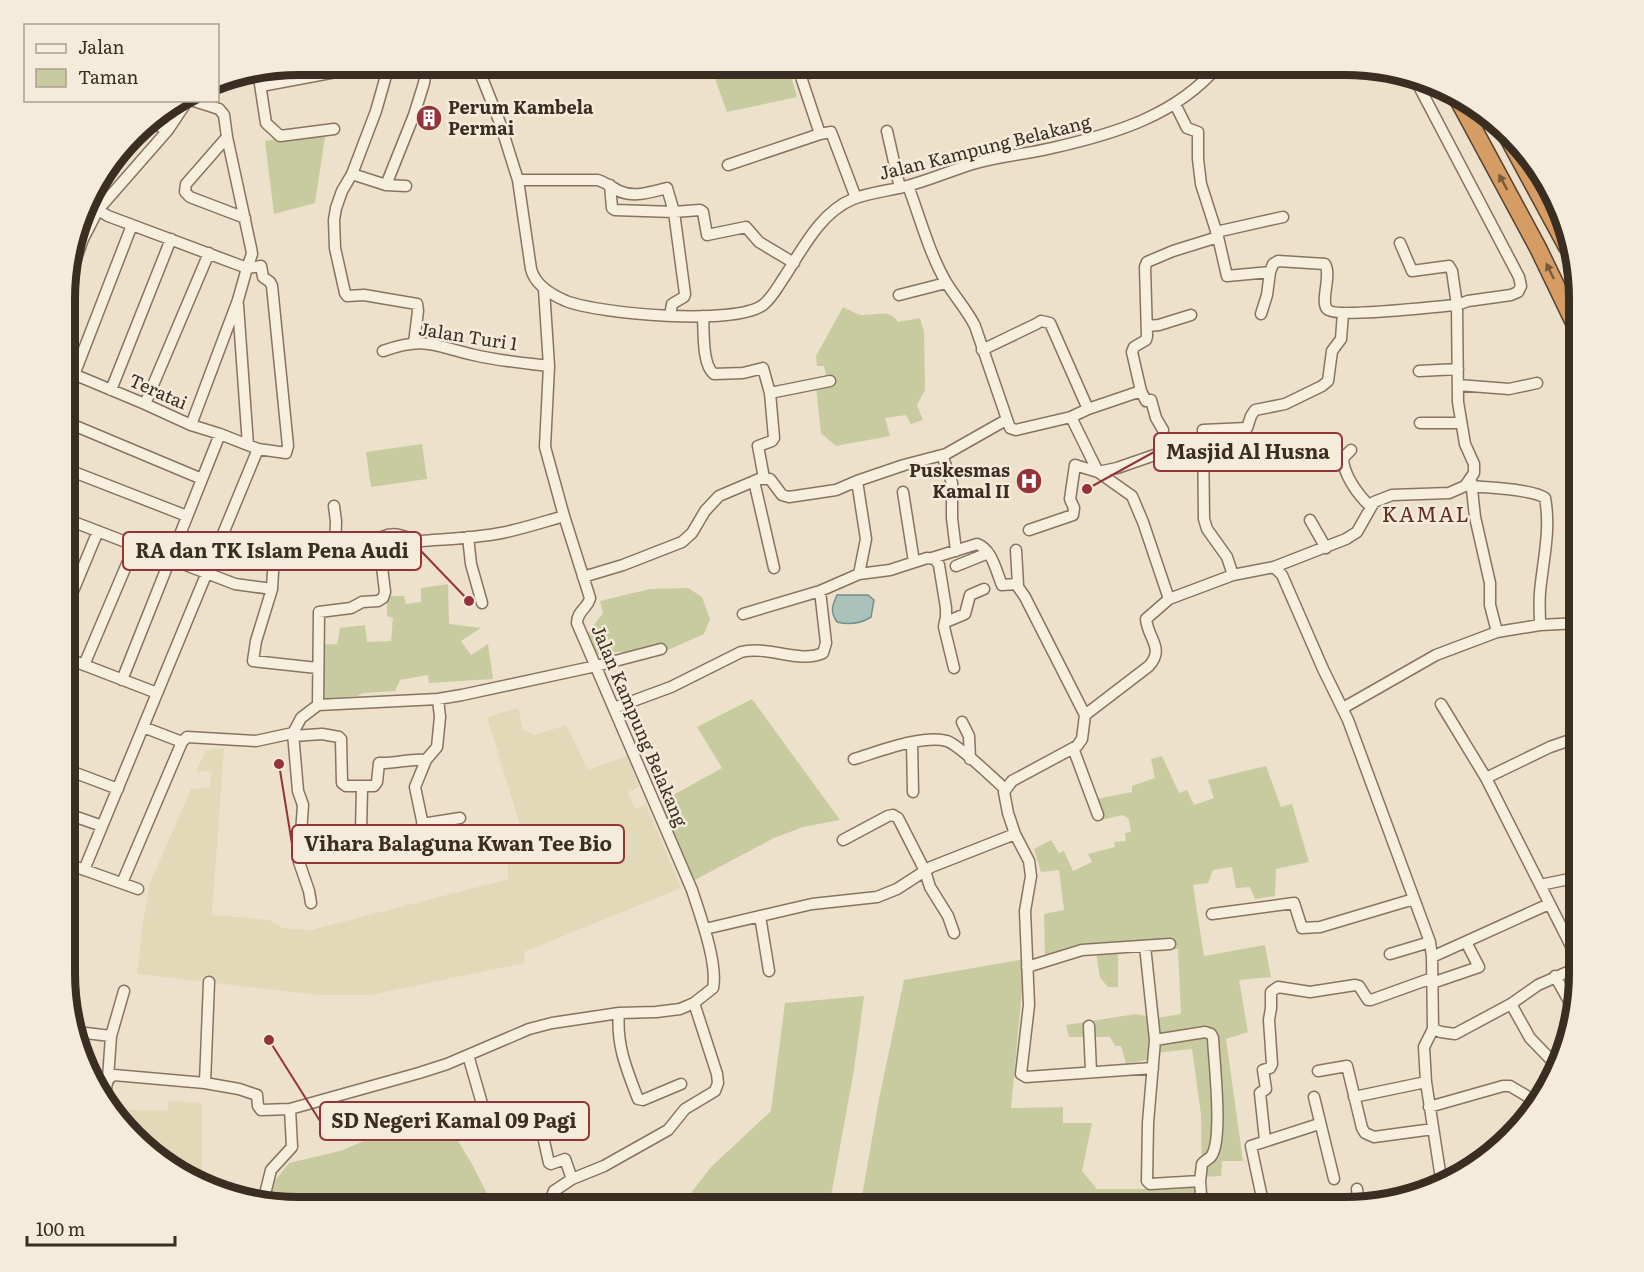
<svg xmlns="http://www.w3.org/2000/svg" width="1644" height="1272" font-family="Literata,serif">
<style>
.farmland{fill:#e2d9b9}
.green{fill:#c8cb9f}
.water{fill:#abc2ba;stroke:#729087;stroke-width:1.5}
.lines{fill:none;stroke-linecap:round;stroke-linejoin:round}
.minor-casing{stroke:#897360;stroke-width:13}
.highway-casing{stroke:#574233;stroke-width:19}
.minor{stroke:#f7efde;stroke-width:10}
.highway{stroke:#d59d63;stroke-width:16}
.oneway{fill:#785a3c}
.labels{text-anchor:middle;stroke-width:5;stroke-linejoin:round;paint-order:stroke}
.poi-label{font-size:18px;font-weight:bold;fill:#3a2d22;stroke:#f4ebda;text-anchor:start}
.street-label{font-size:18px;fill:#3a2d22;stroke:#f4ebda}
.quarter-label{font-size:21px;letter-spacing:1.5px;fill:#642e24;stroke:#f4ebda}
.rim{fill:none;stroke:#3a2d22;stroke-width:8}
.leader{fill:none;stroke:#943439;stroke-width:2}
.callout-dot{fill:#943439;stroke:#f4ebda;stroke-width:2}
.callout{fill:#f4ebda;stroke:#943439;stroke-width:2}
.callout-label{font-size:20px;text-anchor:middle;font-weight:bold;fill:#3a2d22}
</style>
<rect width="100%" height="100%" fill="#ede1cb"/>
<path class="farmland" d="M518,708l5,22 12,5 31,-10 22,45 39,-14 12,31 -11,5 7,17 11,-5 35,84 -157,64 1,11 -155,32h-51l-182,-21 5,-45 8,-46 41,-94 18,-1 3,-17 -16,1 10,-22 18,-2 -12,167 57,5 14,8 28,2 198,-51 -2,-13 21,-15 -41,-134z
M1579,919v32l-16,-27z
M169,1101l33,2v82l-57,-36 -31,-40 53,2z"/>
<path class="green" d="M710,65h78l9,32 -70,15z
M326,130l-11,73 -41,11 -9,-73z
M843,307c6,3 13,7 19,8 14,1 26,-7 36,7l22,-4 4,14 1,58 -8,15 6,15 -12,4 -5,-9 -21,3 5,18 -54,10 -15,-13 -5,-46 12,-3 -4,-18h-7l-1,-10z
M422,444l5,35 -56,8 -5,-35z
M448,584l1,40 32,4 -20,13 10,14 17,-11 5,35 -64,4 -1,-8 -28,5 -5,11 -32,2 -6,3 -41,3v-54l21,-1 3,-16 25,-3 2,17 24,-1 2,-23 -6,-2v-20h17l2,8 15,-2v-14z
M688,588l14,9 8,22 -6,15 -43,19 -44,-1 -21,3 -8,-22 15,-20 -3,-12 50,-12z
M752,699l88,121 -37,7 -29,11 -81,43 -34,-78 63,-35 -25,-41z
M1162,756l17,37 8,-3 7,15 20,-7 -6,-18 58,-14 15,41 11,-3 17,58 -33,7 -1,27 -20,3 -5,-12 -14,1 -4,-21 -19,3 -5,13 -15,2 11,71 61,-11 6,32 -32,3 9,52 -22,7 17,122h-21l-1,15 -19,1 -1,-62 -9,-66 -38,4 -8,7 -20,4 -5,-18h-6l-5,-9h-41l-3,-12 70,-11 20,4 25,-4 -3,-65 -60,4v34h-10l-8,-9 -4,-27 -51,8 -1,-45 20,-4 -5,-40 -18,2 -7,-23 17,-9 8,13 5,-2 9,20 19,-9 -4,-8 27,-7 -1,-5 12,-1 -1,-8 6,-1 -2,-13 -6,-4 -26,6 -6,-21 41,-8v-6l23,-8 -4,-19z
M1025,959l-14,149 52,-1v16h29l-10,48 15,18h51l50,-6 1,24h-339l19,-108 25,-119z
M864,996l-10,74 -25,137h-196l54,-9 24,-31 60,-56 14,-108z
M446,1121l26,43 22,43h-210l-14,-3 2,-20 17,-21 51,-12 65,-27z"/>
<path class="water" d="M837,595h31l6,5 -3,17c-11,7 -22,8 -34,5 -7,-10 -5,-16 0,-27z"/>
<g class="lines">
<defs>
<path id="minor" d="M389,65l-13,46 -24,63 -10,17 -6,17 -2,12 1,28 10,45 2,3 17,-1 53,9 1,7 -4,32
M477,65l23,58 18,57 13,89c4,16 21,26 35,32 34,13 169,25 197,4 10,-8 15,-19 22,-29 18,-28 36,-64 68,-77 18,-7 36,-8 54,-13 23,-6 45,-16 69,-23 24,-7 51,-9 76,-15 62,-14 124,-32 167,-83
M797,65l23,69
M258,71l8,52 14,13 54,-7
M800,75l44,-10
M261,86l80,-15
M147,121l21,9
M887,131l13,57
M227,137l-41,47 -1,8 5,5 55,21
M728,165l92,-31 11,-2 25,66
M352,174l34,11 20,1
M518,180h80c8,3 14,7 21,11 15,7 33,1 48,-3l7,24 11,82 -1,3 -12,7 -2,12
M386,185l28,-70 10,-32 3,-18
M610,185l2,23 3,2 59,2 26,-2 3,2 4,23 39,-8 13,15 35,21
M908,186c12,31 21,67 38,96 9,15 21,28 29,44l35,102 6,2 55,-13 27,55 34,24 11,26 26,77 64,-24 41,-8 72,-28 11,-7 17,-30 18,-7 57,-2 16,-7 9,-13v-9l-9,-20 -7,-42 -1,-97 11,-4 43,-6 7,-3 3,-6 -2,-9 -105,-200
M98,210l10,6 139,52 -9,32 -47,125
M1216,232l67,-15
M1218,237l9,39 43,-4 -3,23 -6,19
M1270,272l3,-8 5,-3 47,3c7,12 -5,36 2,45 8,10 111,-3 130,-4l-5,-34 -3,-5 -37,5 -12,-28
M67,284l16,-45 15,-29 70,-80 20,-30
M899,295l47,-12
M238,305l10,140
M703,316c1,16 -1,49 11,58l29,-1 20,-5 7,25
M1147,326l12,-1 32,-10
M982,350l54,-26 5,-3 9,2 38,86
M383,351c43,-15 51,-5 91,4 25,6 50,8 75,11
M66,371l79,33 46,21 29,9 38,15 28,4 2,-7 -16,-160 -2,-4 -7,-5 -2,-11 -14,2 5,-14 -1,-6 -24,-111 -3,-22 -5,-6 -28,-9
M1419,371l39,-2
M74,375l58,-150
M1458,385l51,4 28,-6
M111,390l60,-151
M1141,391l5,10 5,-1 5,18 7,12
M145,404l64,-151
M1071,417l17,-8 53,-18 -9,-39 2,-5 12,-7 1,-4 -2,-69 2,-5 26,-11 45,-14 -17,-53 -3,-25v-27l-11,-4 -12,-24
M66,422l136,57
M1420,423h41
M1351,450l-8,8c0,16 15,37 27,48
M942,455l10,28v35l4,33
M66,469l121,47
M764,478l-6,-32 14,-5 2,-3 -4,-45 60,-12
M754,481l20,87
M857,481l9,58 -7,35
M1472,486c17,2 61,3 73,12 6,32 -2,62 -5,94 -1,11 0,22 0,33
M903,492l11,70
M334,506l2,15 -1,28
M66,519l169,65 37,5
M1310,520l16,28
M1029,530l44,-15 1,-7 -4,-9 5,-34 23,7 19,-4 52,-18 33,1
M468,537l3,27 11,39
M1016,550l2,35
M932,558l45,-14c15,5 19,27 25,41l14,-1 9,13 60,118
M956,566l32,-13
M1274,567l8,8 41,94 25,51 82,222 2,15 1,72 -9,18 2,35 16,103
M1233,575l-6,-18 -20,-28 -3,-10 -1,-89 44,-2 4,-12 4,-6 30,-6 37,-18 6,-5 4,-30 9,-12 2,-26
M583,577l40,-12 59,-23 10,-9 13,-22 14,-15 40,-17h11l12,16 7,2 47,-7 21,-9 47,-16 42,-11 60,-34
M66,608l32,-77
M743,614l77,-23 39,-17 31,-4 37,-12 8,1 4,6 7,43v14l19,-8 5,-19 14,-6
M945,621l-1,6 10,41
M1497,632l43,-7 39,-2
M66,658l91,35
M84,665l51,-120
M317,668l-64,-7 3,-20 16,-52 2,-33h32l16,-6 13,-1 42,2 4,-4 1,-10c17,-8 27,4 40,4 26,-2 53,-3 79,-8 21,-4 42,-11 63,-17
M122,680l98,-246
M318,705l1,-93 32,-4 11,-6 16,-1 5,-3 2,-6 -5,-42
M614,708l57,-21 70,-35c27,-7 58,12 82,1l3,-10 -6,-52
M1343,708l93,-53 61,-23 -7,-27v-22l-15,-66 -4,-37
M962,722l7,14 1,23
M293,733l5,58 5,14 -4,57 10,29 2,12
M293,736l29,-2 17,3 2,2 1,44 4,3h28l3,-4 2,-19c16,1 31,-5 47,-3
M182,742l5,-5 69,4 37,-8 8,-15 17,-13 120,-6 24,-4 134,-29 65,-17
M912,742l1,50
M1073,748l25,67
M854,759c24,-7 69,-25 93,-18 12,4 47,38 58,48
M65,769l53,20
M1486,778l64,-31 29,-10
M362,787l-1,46 9,4 3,16
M65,813l37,13
M422,824l38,-6
M843,840l45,-24 5,-1 5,3 27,53 5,16 18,29 6,17
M428,849l-13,-62 11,-27 11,-13 3,-30 -2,-18
M65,863l73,26
M84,870l174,-421
M122,883l60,-141 -39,-15
M1540,885l39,-8
M1212,914l82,-11 8,25 18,-1 94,-28
M760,916l9,55
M705,929l107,-25 65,-7 20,-8 34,-22 84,-33
M1145,946l10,94 -7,83 -1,58 3,3 50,-3 2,26
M1390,954l40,-12
M1432,957l117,-53
M1027,967l55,-17 88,-6
M1555,976l19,34
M1432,983l47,-16 -13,-25
M1511,1004l19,34 25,26
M619,1013c-3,32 8,57 19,86l5,1 38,-16
M1089,1026l2,46
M1433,1029l8,3 14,2 56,-30 27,-19 34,-15 4,-6 -5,-18 -85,-168 -45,-74
M77,1032l34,4
M1155,1040l50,-8 6,2 2,4c1,23 10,99 -1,117 -2,4 -7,5 -10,9l-2,17
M468,1055l17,59h53l11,49 2,1 14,-5 7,20
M1153,1068l-127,9 -5,-3 8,-69 -4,-94 6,-35 -2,-15 -14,-27 -7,-21 -4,-21 8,-11 65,-35 5,-7 3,-24 64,-49c16,-18 -1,-27 -3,-47l23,-20
M1318,1071l29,-5 15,62 3,5 9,4 59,-8
M108,1078l3,-42 13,-45
M205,1083l4,-101
M1314,1097l20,82
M1354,1097l72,-15
M106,1098c0,-9 -1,-19 8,-23l91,8 34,6 18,6 1,11 3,4 29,-1
M1429,1107l74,-21h7l27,16
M1265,1140l-5,-47 6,-4 -3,-19 7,-2 2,-4 -3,-44 2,-12v-16l7,-5 32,5 45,-7 4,1 9,14h3l61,-22
M1357,1189l2,15
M263,1202l8,-32 21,-23 -2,-38 129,-36 28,-9 82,-35 23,-6 67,-10 37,-1 24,-3 14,-6 19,-15c5,-25 -13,-73 -21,-98l-115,-267c0,-12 11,-15 13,-25l-26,-82 -19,-69 4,-81 -5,-77
M554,1207l-2,-11 2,-5 18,-12 32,-13 64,-36 17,-21 30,-18 3,-8 -1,-9 -23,-71
M1264,1207l-13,-61 68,-22"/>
<path id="highway" d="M1456,96l82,152 41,85
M1501,125l66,122"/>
</defs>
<use href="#minor" class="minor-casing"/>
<use href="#highway" class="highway-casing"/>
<use href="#minor" class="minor"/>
<use href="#highway" class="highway"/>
</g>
<defs><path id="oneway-solid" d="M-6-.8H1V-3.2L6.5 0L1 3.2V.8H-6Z" transform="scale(1.5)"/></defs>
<g class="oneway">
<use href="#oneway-solid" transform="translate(1503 182) rotate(-118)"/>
<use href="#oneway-solid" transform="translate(1550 271) rotate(-116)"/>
</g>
<defs>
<symbol id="building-disc" viewBox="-11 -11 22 22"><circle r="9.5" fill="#943439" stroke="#f4ebda"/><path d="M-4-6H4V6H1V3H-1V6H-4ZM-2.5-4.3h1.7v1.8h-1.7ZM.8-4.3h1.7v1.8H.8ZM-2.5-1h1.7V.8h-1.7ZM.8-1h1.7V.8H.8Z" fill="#fff"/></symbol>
<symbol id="hospital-disc" viewBox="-11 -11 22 22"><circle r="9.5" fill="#943439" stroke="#f4ebda"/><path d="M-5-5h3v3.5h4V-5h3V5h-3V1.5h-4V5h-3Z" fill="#fff"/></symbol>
</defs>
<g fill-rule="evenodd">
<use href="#building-disc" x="414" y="103" width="30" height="30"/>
<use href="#hospital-disc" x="1014" y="466" width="30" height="30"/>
</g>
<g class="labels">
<g class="poi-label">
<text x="448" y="114">Perum Kambela<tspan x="448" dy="21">Permai</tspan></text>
<text x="1010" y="477" text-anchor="end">Puskesmas<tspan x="1010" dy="21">Kamal II</tspan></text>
</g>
<g class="street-label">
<text transform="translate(985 148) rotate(-14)" y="6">Jalan Kampung Belakang</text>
<text transform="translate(468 337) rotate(9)" y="6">Jalan Turi 1</text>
<text transform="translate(158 392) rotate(24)" y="6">Teratai</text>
<text transform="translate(639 726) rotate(67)" y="6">Jalan Kampung Belakang</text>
</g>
<g class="quarter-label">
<text x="1426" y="522">KAMAL</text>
</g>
</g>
<path d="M0 0H1644V1272H0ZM299 75H1345A224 224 0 0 1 1569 299V973A224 224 0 0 1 1345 1197H299A224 224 0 0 1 75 973V299A224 224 0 0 1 299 75Z" fill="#f4ebda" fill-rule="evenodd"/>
<path class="rim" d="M299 75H1345A224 224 0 0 1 1569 299V973A224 224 0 0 1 1345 1197H299A224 224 0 0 1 75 973V299A224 224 0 0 1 299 75Z"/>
<path class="leader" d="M1087 489L1154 452M469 601L421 551M279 764L292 844M269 1040L320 1121"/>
<g class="callout-dot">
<circle cx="1087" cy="489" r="6"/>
<circle cx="469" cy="601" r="6"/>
<circle cx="279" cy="764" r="6"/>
<circle cx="269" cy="1040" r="6"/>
</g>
<g class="callout">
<rect x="1154" y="433" width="188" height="38" rx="6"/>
<rect x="123" y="532" width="298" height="38" rx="6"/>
<rect x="292" y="825" width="332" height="38" rx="6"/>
<rect x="320" y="1102" width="269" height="38" rx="6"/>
</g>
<g class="callout-label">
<text x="1248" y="459">Masjid Al Husna</text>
<text x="272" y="558">RA dan TK Islam Pena Audi</text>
<text x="458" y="851">Vihara Balaguna Kwan Tee Bio</text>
<text x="454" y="1128">SD Negeri Kamal 09 Pagi</text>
</g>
<rect x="24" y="24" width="195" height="78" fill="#f4ebda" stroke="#aa9f90" stroke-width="1.5"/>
<rect x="36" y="44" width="30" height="9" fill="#f7efde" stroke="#aa9f90" stroke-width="1.5"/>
<text x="78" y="54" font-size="18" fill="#3a2d22">Jalan</text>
<rect x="36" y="69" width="30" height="18" fill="#c8cb9f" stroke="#aa9f90" stroke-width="1.5"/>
<text x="78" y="84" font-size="18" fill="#3a2d22">Taman</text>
<path d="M27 1236v9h148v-9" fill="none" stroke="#3a2d22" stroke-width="3"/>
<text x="36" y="1236" font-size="18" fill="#3a2d22" stroke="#f4ebda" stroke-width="4.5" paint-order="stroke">100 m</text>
</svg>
